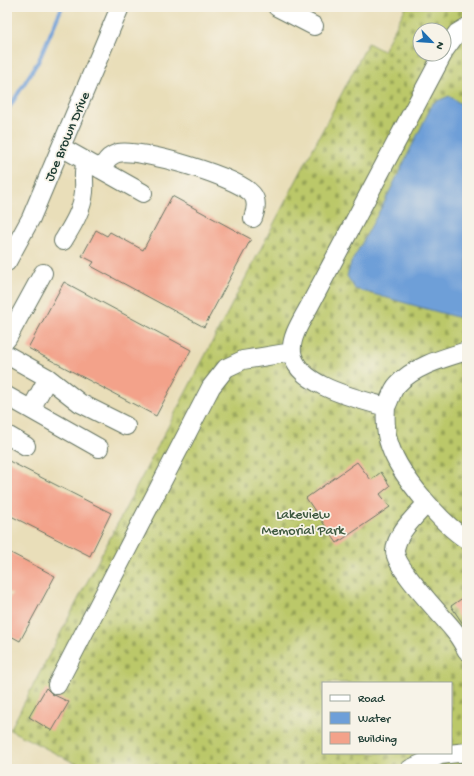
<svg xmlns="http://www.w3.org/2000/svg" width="474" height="776" font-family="'Gochi Hand',sans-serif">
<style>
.cemetery{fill:url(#cemetery-stones);stroke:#6d824e;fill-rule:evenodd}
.water{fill:#6e9fd8;stroke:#466e86}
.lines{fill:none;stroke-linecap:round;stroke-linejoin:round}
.stream{stroke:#6e9fd8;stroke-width:4}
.building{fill:#f3a28a}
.minor-casing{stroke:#667563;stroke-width:20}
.minor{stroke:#fff;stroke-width:18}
.labels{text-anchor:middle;stroke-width:3.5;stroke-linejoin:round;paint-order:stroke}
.street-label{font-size:14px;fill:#1f3d34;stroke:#f7f3e8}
.park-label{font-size:14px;fill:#3e593f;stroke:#f7f3e8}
</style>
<defs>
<pattern id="cemetery-stones" width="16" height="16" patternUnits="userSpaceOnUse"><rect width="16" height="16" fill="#bbc869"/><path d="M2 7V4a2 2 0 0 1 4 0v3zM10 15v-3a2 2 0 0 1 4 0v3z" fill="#97a457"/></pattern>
</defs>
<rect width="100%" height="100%" fill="#f7f3e8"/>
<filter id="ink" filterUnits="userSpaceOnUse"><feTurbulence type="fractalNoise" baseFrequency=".025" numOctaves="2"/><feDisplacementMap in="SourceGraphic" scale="8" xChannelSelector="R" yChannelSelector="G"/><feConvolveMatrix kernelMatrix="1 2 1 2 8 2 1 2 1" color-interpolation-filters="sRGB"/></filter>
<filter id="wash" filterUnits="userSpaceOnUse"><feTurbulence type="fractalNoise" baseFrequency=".012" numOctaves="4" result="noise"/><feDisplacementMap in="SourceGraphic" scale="16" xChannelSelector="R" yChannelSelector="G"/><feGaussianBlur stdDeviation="0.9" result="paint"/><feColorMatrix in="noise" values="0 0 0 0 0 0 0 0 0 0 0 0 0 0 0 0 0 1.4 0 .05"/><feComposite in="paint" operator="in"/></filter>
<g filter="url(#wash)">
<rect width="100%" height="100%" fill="#e9deb9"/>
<path class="cemetery" d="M406,7h61v762h-381l-76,-39 358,-687 15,8zM420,30h24v24h-24zM323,683h128v70h-128z"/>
<path class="water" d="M449,96l12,8 6,6v210l-112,-31 -8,-13 4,-13 34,-62 48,-98z"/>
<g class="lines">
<path class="stream" d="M7,111l32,-51 23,-53"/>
</g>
<g id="blocks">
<path class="building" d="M172,196l79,43 -47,88 -113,-61 3,-4 -12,-6 14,-26 11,6 3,-4 33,18z
M64,282l127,68 -35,66 -128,-68z
M7,460l104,53 -21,43 -83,-42z
M357,462l14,18 10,-8 9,14 -10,8 10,13 -53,36 -31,-45z
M7,551l48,25 -35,65 -13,-7v-32l5,-8 -5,-3z
M467,595v35l-16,-24z
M46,688l6,6 17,8 -17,29 -23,-14z"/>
</g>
</g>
<g filter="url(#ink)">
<use href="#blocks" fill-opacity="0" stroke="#667563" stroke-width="1"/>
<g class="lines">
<defs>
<path id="minor" d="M277,7l37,19
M444,51l13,-18 10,-6
M443,54l-132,249c-7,14 -21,33 -19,49 4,34 67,47 94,55 -1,14 -1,26 4,39 10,30 51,77 77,94
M61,147l82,46
M100,169c6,-7 8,-13 18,-16 22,-5 120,24 134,41 6,7 4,16 1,24
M63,241c9,-15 19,-30 21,-49 1,-10 -2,-20 2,-31
M7,262l24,-44 89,-211
M7,339l36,-66
M7,355l41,23 32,25 46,23
M7,396l92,52
M386,407c4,-7 6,-17 11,-22 17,-19 47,-27 70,-34
M31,409l17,-31
M7,435l19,11
M427,503c-11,13 -31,30 -32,48 0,18 49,66 60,81 5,6 8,12 12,19
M57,685l154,-298 15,-19 17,-8 49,-8
M410,769l30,-14 27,-3"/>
</defs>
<use href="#minor" class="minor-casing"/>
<use href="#minor" class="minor"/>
</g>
</g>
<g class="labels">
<g class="street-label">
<text transform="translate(66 136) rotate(-67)" y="5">Joe Brown Drive</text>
</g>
<g class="park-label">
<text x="303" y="518">Lakeview<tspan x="303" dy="16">Memorial Park</tspan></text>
</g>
</g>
<rect width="474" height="776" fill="none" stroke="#f7f3e8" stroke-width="24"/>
<rect x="322" y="682" width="130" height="72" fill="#f7f3e8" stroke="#a1aaa0"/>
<rect x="330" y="695" width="20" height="6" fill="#ffffff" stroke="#a1aaa0"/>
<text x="358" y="702" font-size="12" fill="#1f3d34">Road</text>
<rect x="330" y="712" width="20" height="12" fill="#6e9fd8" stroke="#a1aaa0"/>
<text x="358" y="722" font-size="12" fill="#1f3d34">Water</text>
<rect x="330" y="732" width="20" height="12" fill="#f3a28a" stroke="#a1aaa0"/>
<text x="358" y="742" font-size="12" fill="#1f3d34">Building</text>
<g transform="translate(432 42) rotate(115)"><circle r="19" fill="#f7f3e8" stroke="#a1aaa0"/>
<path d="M0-3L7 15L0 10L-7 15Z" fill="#1f6fb2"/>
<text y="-6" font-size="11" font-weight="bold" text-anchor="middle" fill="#1f3d34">N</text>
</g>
</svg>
